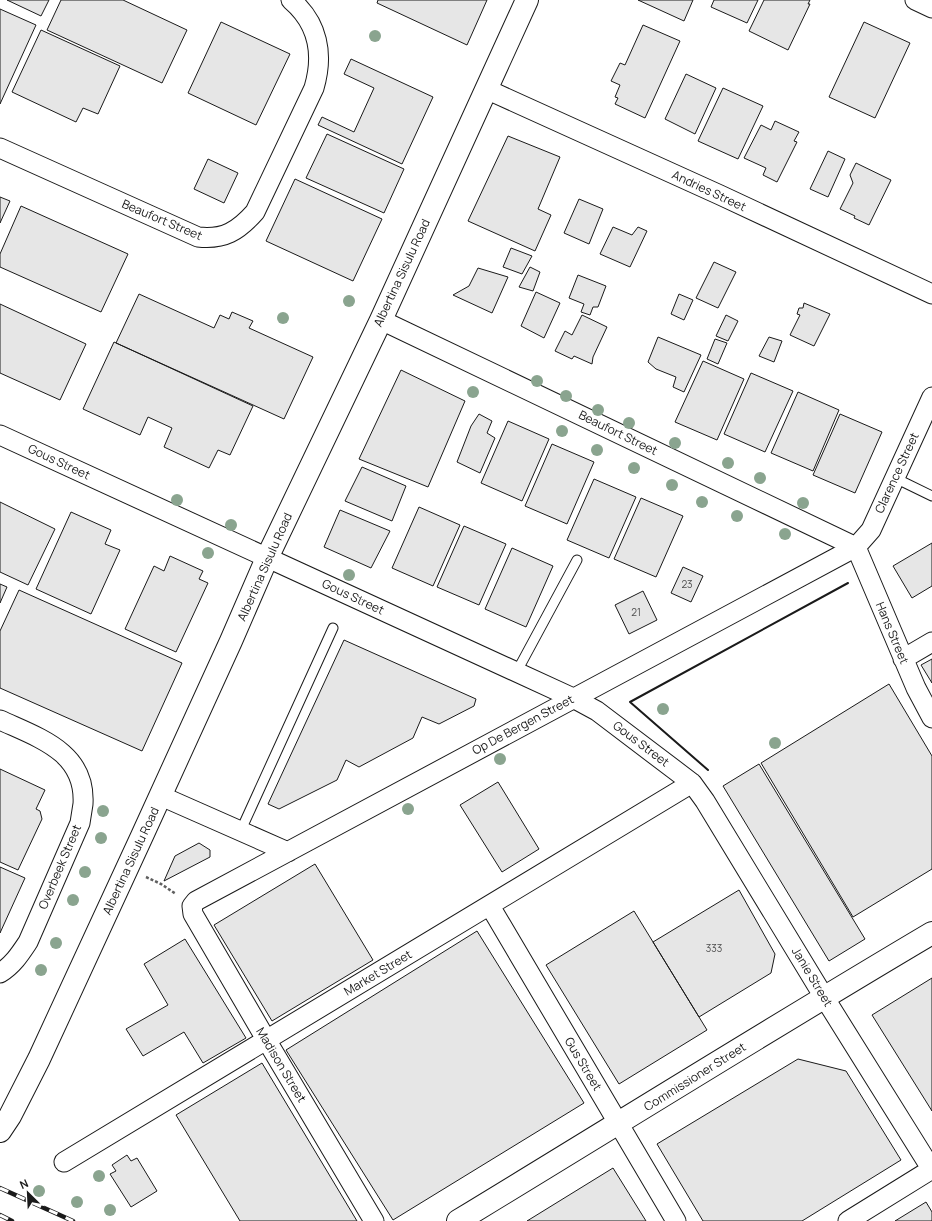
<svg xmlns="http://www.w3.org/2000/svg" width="932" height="1221" font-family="Manrope,sans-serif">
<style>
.building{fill:#e6e6e6;stroke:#1a1a1a}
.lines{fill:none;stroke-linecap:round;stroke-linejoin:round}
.lane-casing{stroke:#1a1a1a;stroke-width:11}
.street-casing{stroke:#1a1a1a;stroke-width:21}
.secondary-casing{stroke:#1a1a1a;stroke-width:24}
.primary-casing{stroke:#1a1a1a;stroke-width:24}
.path{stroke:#5f5f5f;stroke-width:2.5;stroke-dasharray:3 2;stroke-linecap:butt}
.lane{stroke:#fff;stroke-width:9}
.street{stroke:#fff;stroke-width:19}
.secondary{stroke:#fff;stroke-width:22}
.primary{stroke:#fff;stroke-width:22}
.rail-casing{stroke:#1a1a1a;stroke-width:4.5}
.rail{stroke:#fff;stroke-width:3;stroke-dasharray:9;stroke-linecap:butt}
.wall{stroke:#1a1a1a;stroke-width:2}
.tree{fill:#8aa48f}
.labels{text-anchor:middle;stroke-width:3;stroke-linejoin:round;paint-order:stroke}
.number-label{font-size:10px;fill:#4d4d4d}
.street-label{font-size:12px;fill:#1a1a1a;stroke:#fff}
</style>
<rect width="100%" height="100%" fill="#fff"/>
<path class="building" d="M7,0h42l-8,16z
M61,0h62l64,30 -25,53 -115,-53z
M378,0h109l-20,45 -90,-42z
M638,0h55l-9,21z
M714,0h44l-11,23 -36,-16z
M764,0h46l-2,4h2l-22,46 -39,-19z
M0,9l36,16 -36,79z
M221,22l69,32 -34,71 -68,-32z
M864,22l46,21 -35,75 -46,-21z
M643,25l37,16 -35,77 -30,-14 3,-6 -3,-1 5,-12 -9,-4 9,-18 5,2z
M41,30l79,36 -22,48 -15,-6 -7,14 -64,-30z
M351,59l82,38 -31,67 -84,-39 4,-8 32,15 20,-44 -30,-14z
M686,74l30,14 -21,46 -30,-15z
M723,88l40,18 -25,53 -40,-18z
M775,121l24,11 -5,9 3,1 -20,40 -14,-7 3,-7 -22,-10 17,-33 10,5z
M327,134l77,35 -20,44 -78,-35z
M508,136l52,21 -22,52 13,6 -16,36 -67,-30z
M828,151l17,8 -17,38 -18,-8z
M208,159l30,14 -14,30 -30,-14z
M856,163l35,17 -22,45 -15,-7 1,-2 -15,-7 13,-26 -3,-8z
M295,179l87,40 -29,62 -87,-40z
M0,197l10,4 -10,22z
M579,199l24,10 -14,35 -25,-11z
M21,206l107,48 -27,58 -101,-45v-13z
M613,227l19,8 6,-8 9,4 -17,36 -30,-13z
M511,248l21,8 -10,18 -19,-7z
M714,262l22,10 -18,36 -22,-10z
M530,267l10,5 -7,19 -14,-4z
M478,268l30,9 -16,36 -39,-18 16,-9z
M578,275l28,11 -8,21h-5l-3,8 -9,-3 3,-8 -15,-6z
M536,292l24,11 -16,35 -23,-12z
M139,294l75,34 6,-13 9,4 3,-7 21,9 -4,7 64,29 -29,62 -168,-76z
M679,294l14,6 -9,20 -13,-6z
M804,303l26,11 -16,32 -24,-11 10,-20 -3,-1 2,-6h4z
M0,304l86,40 -26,56 -60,-27z
M582,315l25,12 -14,30 -1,7 -18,-8 -2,3 -17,-8 10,-20 7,4z
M726,315l12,6 -10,20 -12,-5z
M658,337l43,18 -17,37 -11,-5 3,-10 -20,-8 -8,-7z
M769,337l13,4 -8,21 -15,-6z
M715,339l12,4 -9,21 -11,-5z
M114,342l139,64 -23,49 -12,-5 -9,18 -45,-21 8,-19 -24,-11 -8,18 -57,-26z
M703,361l41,18 -27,61 -42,-18z
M401,370l64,31 -37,86 -69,-28z
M751,373l42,18 -28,61 -41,-18z
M798,392l41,18 -26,61 -42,-18z
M479,414l13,7 -5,12 8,5 -15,35 -23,-11 14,-36z
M840,414l42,18 -27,61 -42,-18z
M508,421l41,18 -27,62 -41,-18z
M552,444l42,18 -27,62 -42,-18z
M362,467l44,19 -14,35 -47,-20z
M594,479l42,18 -27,61 -42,-18z
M641,498l42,18 -27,61 -42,-18z
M0,502l55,27 -27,56 -28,-13z
M419,507l41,18 -27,61 -41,-18z
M340,510l50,21 -19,37 -47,-21z
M71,512l40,18 -6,14 15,6 -29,64 -55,-25z
M464,526l42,18 -27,61 -42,-18z
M932,543v43l-20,12 -19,-32z
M512,548l41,18 -27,61 -41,-18z
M170,556l33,15 -4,8 9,4 -32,69 -51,-23 29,-63 10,5z
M683,567l20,9 -12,26 -20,-9z
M0,584l7,3 -7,16z
M19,590l163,73 -40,88 -142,-63v-57z
M643,591l14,29 -28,14 -14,-29z
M344,640l132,59 -2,7 -35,18 -17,-7 -9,21 -54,29 -13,-7 -9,20 -58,29 -11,-5z
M932,659v24l-11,-18z
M889,684l43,72v113l-79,48 -92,-154z
M759,764l106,175 -36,22 -106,-175z
M0,769l45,21 -9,19 4,2 2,8 -24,51 -18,-8z
M498,782l41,67 -37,23 -42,-67z
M199,843l11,7v7l-46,24 11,-25z
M315,864l58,96 -101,61 -58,-96z
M0,867l25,11 -25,55z
M739,890l36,64 -4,19 -72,44 -46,-75z
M634,911l73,119 -88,54 -73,-119z
M477,931l107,172 -191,117 -107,-170z
M185,939l61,99 -43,25 -19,-31 -41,24 -17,-27 42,-24 -24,-41z
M932,978v133l-60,-96z
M798,1059l48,12 55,89 -99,61h-99l-46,-77z
M262,1063l95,158h-117l-64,-106z
M127,1155l4,6 6,-3 20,33 -26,16 -21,-33 6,-3 -4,-6z
M613,1168l33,53h-119z
M926,1202l6,10v9h-37z"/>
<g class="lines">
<defs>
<path id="lane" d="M895,478l37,18
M516,673l61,-113
M241,830l92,-202"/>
<path id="street" d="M915,0l17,8
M486,89l234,106 212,99
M0,148l198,89c26,3 40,-6 57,-25l59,-124c10,-34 4,-65 -23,-88
M381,320l475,227
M0,435l573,263 24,13 95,72 13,18 119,196 108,173
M856,547l60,141 16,30
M903,659l29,-17
M0,720c39,18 86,32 83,84 -1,6 -2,13 -3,19l-52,119c-8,12 -15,23 -28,31
M161,796l127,56
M490,906l186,315
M64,1162l628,-379
M374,1221l-107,-180 -74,-127 -1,-8 4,-5 660,-354 15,-17 61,-133
M848,1221l84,-52"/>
<path id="secondary" d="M458,1221c158,-96 315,-194 474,-288"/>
<path id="primary" d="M0,1131l10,-15 29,-57 103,-223 89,-195 36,-83 114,-238 146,-320"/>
</defs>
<use href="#lane" class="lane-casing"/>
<use href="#street" class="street-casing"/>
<use href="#secondary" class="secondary-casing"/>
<use href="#primary" class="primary-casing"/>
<path class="path" d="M146,877l15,7 15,10"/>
<use href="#lane" class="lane"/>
<use href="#street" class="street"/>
<use href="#secondary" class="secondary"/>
<use href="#primary" class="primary"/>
<defs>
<path id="rail" d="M0,1188l73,33
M0,1215l12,6"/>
</defs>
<use href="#rail" class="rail-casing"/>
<use href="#rail" class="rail"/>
<path class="wall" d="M708,770l-78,-68 218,-119"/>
</g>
<g class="tree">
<circle cx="375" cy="36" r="6"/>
<circle cx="349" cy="301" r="6"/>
<circle cx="283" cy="318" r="6"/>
<circle cx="537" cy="381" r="6"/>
<circle cx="473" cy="392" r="6"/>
<circle cx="566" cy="396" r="6"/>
<circle cx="598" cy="410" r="6"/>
<circle cx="629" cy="423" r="6"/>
<circle cx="562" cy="431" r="6"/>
<circle cx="675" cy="443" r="6"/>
<circle cx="597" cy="450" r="6"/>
<circle cx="728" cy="463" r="6"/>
<circle cx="634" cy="468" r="6"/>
<circle cx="760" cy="478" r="6"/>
<circle cx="672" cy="485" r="6"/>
<circle cx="177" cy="500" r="6"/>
<circle cx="702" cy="502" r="6"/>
<circle cx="803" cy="503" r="6"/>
<circle cx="737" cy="516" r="6"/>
<circle cx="231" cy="525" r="6"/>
<circle cx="785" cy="534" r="6"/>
<circle cx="208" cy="553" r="6"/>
<circle cx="349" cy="575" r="6"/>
<circle cx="663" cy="709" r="6"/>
<circle cx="775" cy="743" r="6"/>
<circle cx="500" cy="759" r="6"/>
<circle cx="408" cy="809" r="6"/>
<circle cx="103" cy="811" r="6"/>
<circle cx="101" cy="838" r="6"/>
<circle cx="85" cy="872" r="6"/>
<circle cx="73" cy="900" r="6"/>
<circle cx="56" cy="943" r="6"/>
<circle cx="41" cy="970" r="6"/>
<circle cx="99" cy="1176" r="6"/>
<circle cx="39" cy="1191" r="6"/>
<circle cx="77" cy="1202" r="6"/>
<circle cx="110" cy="1210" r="6"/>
</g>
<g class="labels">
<g class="number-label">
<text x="687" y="588">23</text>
<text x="636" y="616">21</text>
<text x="714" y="952">333</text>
</g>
<g class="street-label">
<text transform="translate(709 191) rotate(25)" y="4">Andries Street</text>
<text transform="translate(162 220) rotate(23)" y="4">Beaufort Street</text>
<text transform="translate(402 273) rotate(-65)" y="4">Albertina Sisulu Road</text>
<text transform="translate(618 433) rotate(26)" y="4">Beaufort Street</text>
<text transform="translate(59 462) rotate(25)" y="4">Gous Street</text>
<text transform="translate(897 473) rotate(-65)" y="4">Clarence Street</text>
<text transform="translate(265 567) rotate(-66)" y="4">Albertina Sisulu Road</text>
<text transform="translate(353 597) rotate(25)" y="4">Gous Street</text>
<text transform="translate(892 633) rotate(67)" y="4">Hans Street</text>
<text transform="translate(523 725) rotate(-28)" y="4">Op De Bergen Street</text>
<text transform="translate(641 744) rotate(37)" y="4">Gous Street</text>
<text transform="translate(131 861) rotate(-65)" y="4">Albertina Sisulu Road</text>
<text transform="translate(60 867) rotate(-67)" y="4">Overbeek Street</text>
<text transform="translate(378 973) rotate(-31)" y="4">Market Street</text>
<text transform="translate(812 977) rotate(59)" y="4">Janie Street</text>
<text transform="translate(583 1064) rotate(59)" y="4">Gus Street</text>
<text transform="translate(281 1065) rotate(59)" y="4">Madison Street</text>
<text transform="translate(695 1077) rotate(-32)" y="4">Commissioner Street</text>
</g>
</g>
<g transform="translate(28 1193) rotate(336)" stroke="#ffffff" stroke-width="3" paint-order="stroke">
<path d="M0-3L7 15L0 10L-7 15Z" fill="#1a1a1a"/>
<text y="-6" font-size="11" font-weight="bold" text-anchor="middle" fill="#1a1a1a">N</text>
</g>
</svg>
